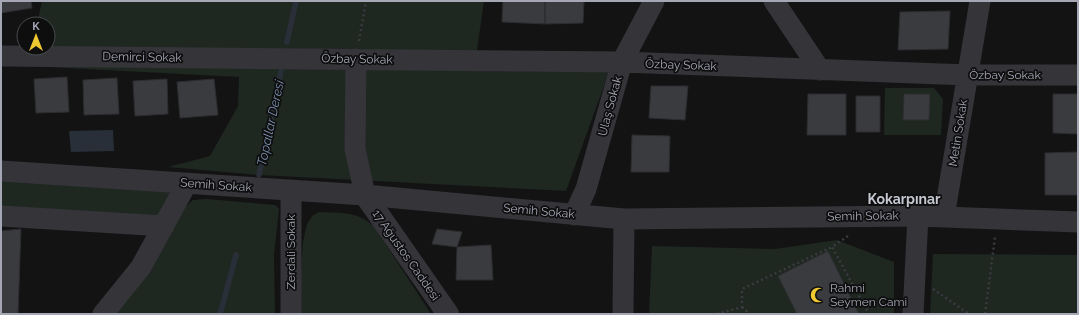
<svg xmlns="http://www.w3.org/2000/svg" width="1079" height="315" font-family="Raleway,sans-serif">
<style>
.green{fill:#1f2721}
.water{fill:#292f38}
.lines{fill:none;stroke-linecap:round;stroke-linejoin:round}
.stream{stroke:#292f38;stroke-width:5.5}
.building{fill:#3a3b3f;stroke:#2d2d30}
.path{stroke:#3a3b40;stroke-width:2.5;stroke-dasharray:2 3;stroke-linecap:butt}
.minor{stroke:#343439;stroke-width:21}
.tertiary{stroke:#343439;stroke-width:22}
.labels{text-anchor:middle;stroke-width:3.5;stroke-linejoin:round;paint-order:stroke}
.street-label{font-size:12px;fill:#a5a7b5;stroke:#0e0e0f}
.poi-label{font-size:12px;fill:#a5a7b5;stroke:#0e0e0f;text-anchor:start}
.water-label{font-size:13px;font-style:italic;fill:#7c90af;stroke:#0e0e0f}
.quarter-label{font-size:14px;font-weight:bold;fill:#c5c7d1;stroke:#0e0e0f}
</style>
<rect width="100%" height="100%" fill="#131314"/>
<path class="green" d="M42,1h442l-10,70 135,1 -43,119 -307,-16 -91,-8 42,-11 28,-50 1,-29 -211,-11 20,-18v-24h-11z
M885,88h49l9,11 -2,36h-57z
M1,179l172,11 -14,29 -158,-11z
M207,199l68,6 4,4 -5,46 1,59h-159l70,-108 7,-6z
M319,212c21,1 38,-1 55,14l57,88h-133l5,-72 4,-18 5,-8z
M837,240l57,22v52h-245l3,-68 123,3z
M933,254l145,1v59h-148z"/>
<path class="water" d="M113,130l1,21 -43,1 -2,-21z"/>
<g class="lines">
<path class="stream" d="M287,42l9,-41
M259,175l22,-104
M220,314l16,-59"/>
</g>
<path class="building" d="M1,1h30l1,7 -31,5z
M503,1h42v23l-43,-2z
M545,1h39l-1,22 -38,1z
M950,11l-2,38 -50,1 2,-38z
M67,77l2,35 -33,1 -2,-34z
M117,78l2,36 -35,1 -1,-35z
M167,79l1,35 -33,2 -2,-35z
M214,79l4,36 -38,3 -3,-36z
M651,86h37l-3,34 -36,-2z
M808,94h38v41h-39z
M904,94h26l-1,26h-26z
M1053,94h25v40l-25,-1z
M856,96h24v36h-24z
M632,135l38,1 -1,36h-38z
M1078,152v43h-33v-42z
M21,229l-3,85h-17v-83z
M437,229l25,3 -5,15 -25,-3z
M491,245l2,35h-37l1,-33z
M828,251l31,63h-62l-19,-38z"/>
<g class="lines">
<path class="path" d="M359,41l7,-40
M848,236l-16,11 37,67
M933,289l36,25
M742,307l8,7
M717,314l25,-7v-18l90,-42
M985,314l10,-77"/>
<path class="minor" d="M774,1l46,69
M1,56l621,6 346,13h110
M356,59l-1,90 10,46
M1,171l364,24 259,24 294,-3 160,6
M291,190v124
M574,215l12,-26 36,-127 32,-61
M1,216l163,10
M944,217l36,-216
M103,314l38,-47 46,-84
M623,314l1,-95
M913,314l5,-98"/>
<path class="tertiary" d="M365,195l83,119"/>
</g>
<defs>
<symbol id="mosque-bare" viewBox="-9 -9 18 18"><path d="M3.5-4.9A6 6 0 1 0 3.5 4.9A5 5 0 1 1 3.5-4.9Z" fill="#eec832" stroke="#0e0e0f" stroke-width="2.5" paint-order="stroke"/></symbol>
</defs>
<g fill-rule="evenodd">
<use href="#mosque-bare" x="807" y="284" width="22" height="22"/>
</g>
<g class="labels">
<g class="street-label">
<text transform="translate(142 57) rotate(1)" y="4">Demirci Sokak</text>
<text transform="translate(357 59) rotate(1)" y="4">Özbay Sokak</text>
<text transform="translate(681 65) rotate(2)" y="4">Özbay Sokak</text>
<text x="1005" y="79">Özbay Sokak</text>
<text transform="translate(610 106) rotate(-75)" y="4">Ulaş Sokak</text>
<text transform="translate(958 133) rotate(-81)" y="4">Metin Sokak</text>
<text transform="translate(216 185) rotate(4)" y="4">Semih Sokak</text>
<text transform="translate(539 211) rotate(5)" y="4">Semih Sokak</text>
<text transform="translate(863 216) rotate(-1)" y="4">Semih Sokak</text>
<text transform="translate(291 252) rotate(-90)" y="4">Zerdali Sokak</text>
<text transform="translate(406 255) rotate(55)" y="4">17 Ağustos Caddesi</text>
</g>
<g class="poi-label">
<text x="830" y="292">Rahmi<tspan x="830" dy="14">Seymen Cami</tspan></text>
</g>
<g class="water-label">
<text transform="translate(270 123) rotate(-78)" y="5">Topallar Deresi</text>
</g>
<g class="quarter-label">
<text x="904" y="204">Kokarpınar</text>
</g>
</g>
<rect width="1079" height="315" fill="none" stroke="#a5a7b5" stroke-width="4"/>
<g transform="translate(36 36)"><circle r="19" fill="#0e0e0f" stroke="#4a4b51"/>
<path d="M0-3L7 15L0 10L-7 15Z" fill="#eec832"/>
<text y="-6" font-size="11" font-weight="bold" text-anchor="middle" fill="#a5a7b5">K</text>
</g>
</svg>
